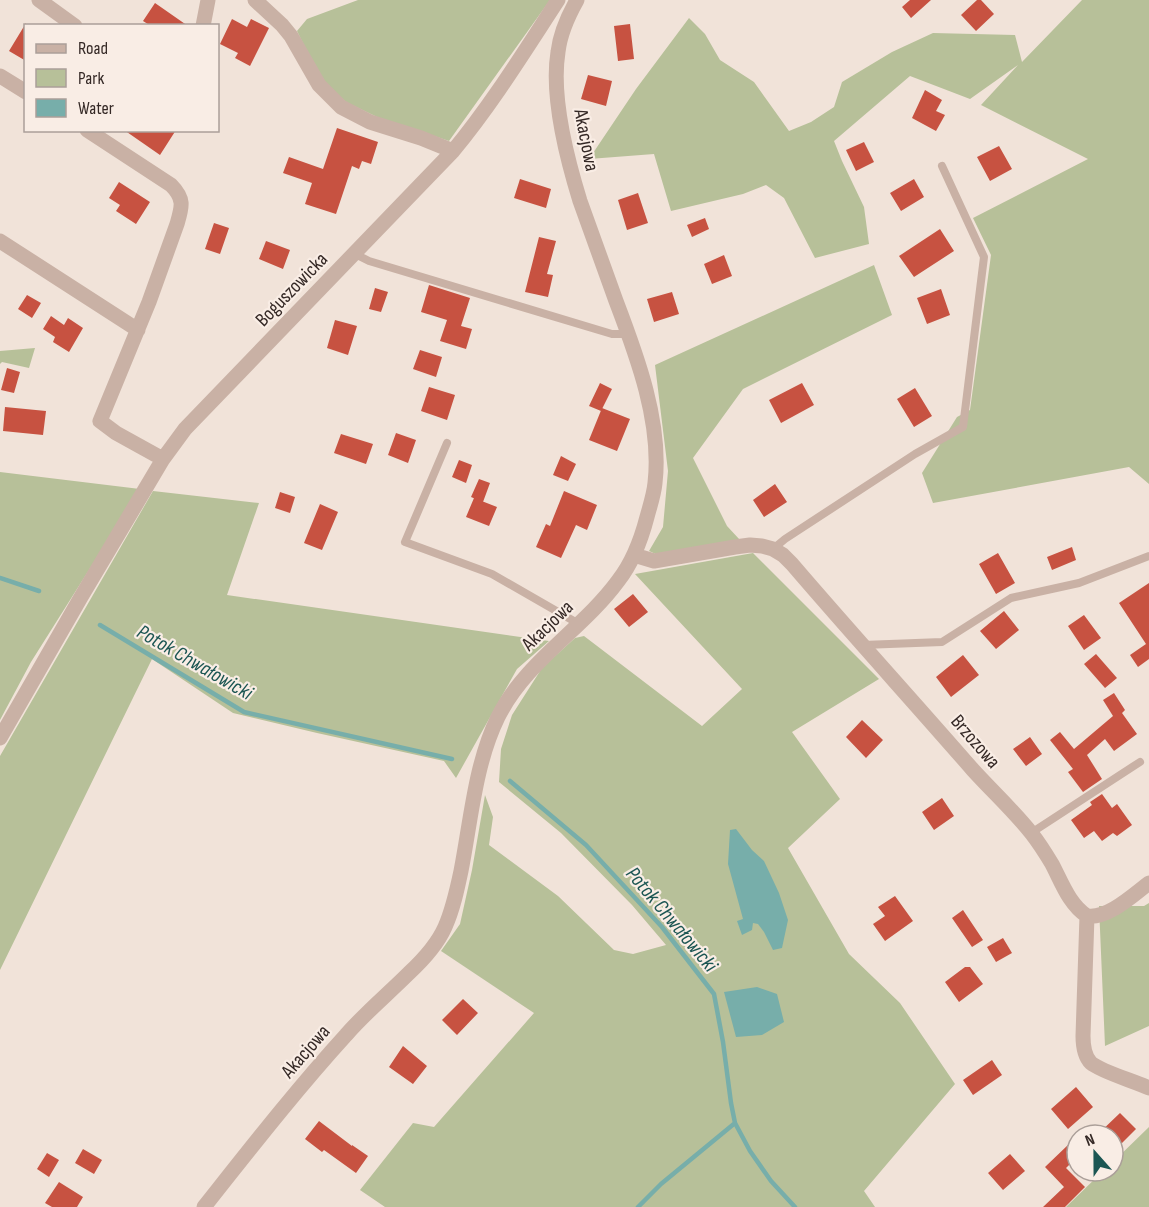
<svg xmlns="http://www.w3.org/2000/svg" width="1149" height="1207" font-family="'Sofia Sans Condensed',sans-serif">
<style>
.green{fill:#b7c099}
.water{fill:#77aeaa}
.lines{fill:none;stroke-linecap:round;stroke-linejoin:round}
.stream{stroke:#77aeaa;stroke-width:4.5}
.building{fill:#c75241}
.lane{stroke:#c9b1a5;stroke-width:8}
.street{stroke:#c9b1a5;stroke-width:15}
.labels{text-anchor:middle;stroke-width:4.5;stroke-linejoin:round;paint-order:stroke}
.street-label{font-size:20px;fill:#352926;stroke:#f9ede5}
.water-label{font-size:21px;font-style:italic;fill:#1c5653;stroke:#f9ede5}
</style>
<rect width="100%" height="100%" fill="#f1e3d9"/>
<path class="green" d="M358,0h192l-101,141 -72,-24 -31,-15 -19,-16 -15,-24 -15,-31 10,-12z
M1082,0h67v484l-20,-17 -196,36 -11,-30 35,-56 13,-7 21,-155 -18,-37 115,-59 -107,-54 37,-40 -48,34 -60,-23 -76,65 8,20 22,46 5,37 -54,14 -31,-60 -18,-13 -23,9 -72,17 -17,-57 -65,5 47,-70 53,-71 16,16 15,26 34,22 35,49 22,-9 23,-15 8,-25 50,-30 41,-19 82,2 7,27z
M874,265l18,50 -149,74 -50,69 34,68 13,14 -82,15 -9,-4 14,-24 5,-56 -13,-106z
M35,348l-6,20 -27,-6 -2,2v-13z
M0,472l140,17 -109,173 -31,58z
M153,491l106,12 -32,92 322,46 -32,28 -61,109 -12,-17 -127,-28 -84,-20 -81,-54 -152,311v-214z
M753,553l126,126 -87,53 48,67 -52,49 61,106 51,49 55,81 -91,107 11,16h-490l-25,-17 53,-67 21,4 100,-114 -93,-62 19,-27 12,-54 13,-75 8,22 -4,28 69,51 56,54 19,4 33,-9 -34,-40 -71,-72 -62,-51 2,-33 11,-34 30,-47 33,-30 9,-2 118,90 40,-37 -107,-115z
M1149,903v123l-44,20 -6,-140h45z
M1149,1127v80h-83l37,-36h10v-9z"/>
<path class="water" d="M736,829l16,21 12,11 15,32 9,27 -6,28 -9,2 -9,-18 -6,-8 -5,-1 -1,7 -10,5 -5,-14 6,-2 -15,-55 2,-34z
M757,987l20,7 7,28 -22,13 -26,2 -12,-45z"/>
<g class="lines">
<path class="stream" d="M0,578l39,13
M100,625l144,87 208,47
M510,781l76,64 76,82 52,67 9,48 8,61 4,20 15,28 21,30 24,26
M638,1207l23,-23 74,-61"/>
</g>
<path class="building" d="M910,0h21l-20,18 -9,-11z
M977,0h4l13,14 -18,17 -15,-16z
M155,3l33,23h-37l-8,-5z
M232,19l15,8 4,-8 18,9 -19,38 -15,-8 3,-5 -18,-9z
M26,23v38l-17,-10z
M630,24l4,35 -16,2 -4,-35z
M588,75l24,6 -6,25 -25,-7z
M925,90l17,10 -6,11 9,4 -9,16 -24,-13z
M337,128l41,14 -7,22 -9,-3 -3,8 -7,-3 -16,48 -31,-10 7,-21 -29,-10 6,-16 34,12z
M124,130h52l-16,25z
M864,142l10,20 -18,9 -10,-21z
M999,146l13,23 -22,12 -13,-24z
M520,179l31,10 -5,19 -32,-10z
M914,179l10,18 -23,14 -11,-18z
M119,182l31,20 -14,22 -20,-13 4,-6 -11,-7z
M638,193l10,30 -21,7 -9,-30z
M705,218l4,11 -17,8 -5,-12z
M214,223l15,5 -9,26 -15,-5z
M940,229l14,22 -40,26 -15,-21z
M539,237l17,4 -9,33 6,1 -5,22 -23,-5z
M266,241l24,9 -7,19 -24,-10z
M724,255l8,21 -20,8 -8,-20z
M429,285l41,13 -9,28 11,3 -6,20 -26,-8 7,-21 -26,-8z
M375,288l13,4 -7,20 -12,-3z
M941,289l9,26 -23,9 -10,-26z
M672,292l7,22 -25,8 -7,-23z
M27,295l14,8 -9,15 -14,-9z
M51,316l13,9 4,-7 15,10 -14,24 -16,-10 2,-5 -12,-8z
M335,320l22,6 -9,29 -21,-7z
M420,350l22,7 -6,20 -23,-8z
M7,368l13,4 -6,21 -13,-3z
M600,383l12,6 -11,22 -12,-5z
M802,383l12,22 -33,18 -12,-23z
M429,387l26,8 -8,25 -26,-9z
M915,388l17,28 -18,11 -17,-28z
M5,407l41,4 -3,24 -40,-4z
M602,408l28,11 -13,32 -28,-11z
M396,433l20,7 -8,23 -20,-8z
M341,434l32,10 -7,20 -32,-11z
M561,456l15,8 -8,17 -15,-6z
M459,460l13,5 -6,18 -14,-6z
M479,479l11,4 -7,19 -12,-5z
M775,484l12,18 -23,15 -11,-17z
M564,491l33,14 -10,25 -11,-5 -15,33 -25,-11 10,-23 4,2z
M280,492l15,5 -5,16 -15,-5z
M474,498l23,9 -8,19 -23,-9z
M320,504l18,8 -16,38 -18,-7z
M1072,547l4,13 -24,10 -5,-13z
M998,553l17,30 -19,11 -17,-30z
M1149,583v76l-11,8 -8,-12 16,-11 -27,-41z
M633,594l15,18 -19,15 -15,-18z
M1004,611l15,19 -23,19 -16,-18z
M1084,615l17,23 -17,12 -16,-24z
M1096,654l21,24 -12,10 -21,-24z
M963,655l16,20 -28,22 -15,-20z
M1114,693l11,17 -3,3 15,21 -23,17 -9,-12 -18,16 15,24 -19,13 -15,-20 5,-3 -23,-29 10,-8 14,17 39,-33 -10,-16z
M862,720l21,20 -17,18 -20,-21z
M1030,737l12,17 -16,12 -13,-17z
M1102,794l10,14 5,-4 15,21 -15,11 -4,-3 -11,8 -8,-10 -10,7 -13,-18 21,-15 -2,-3z
M942,798l12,18 -20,14 -12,-18z
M895,896l18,25 -28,20 -12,-17 12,-8 -7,-9z
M963,910l20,30 -11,7 -20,-29z
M1003,938l9,15 -16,9 -9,-15z
M965,967h5l13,17 -24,18 -14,-20z
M463,999l15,14 -21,22 -15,-15z
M403,1046l24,20 -14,18 -24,-17z
M992,1060l10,15 -29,20 -10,-15z
M1076,1087l17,20 -25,22 -17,-20z
M1120,1113l16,16 -23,23v-17h-16z
M319,1121l33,25v-1l16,11 -12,17 -32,-23 -2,2 -17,-13z
M1069,1144l8,8v5l-11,11 19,19 -20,20h-22l21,-20 -19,-20z
M83,1149l19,11 -8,14 -19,-11z
M47,1153l12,7 -10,17 -12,-8z
M1010,1154l15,17 -22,19 -15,-17z
M59,1182l24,15 -6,10h-25l-7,-4z"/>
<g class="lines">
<path class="lane" d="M355,254l14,7 243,73h16
M447,443l-42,99 87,32 87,50
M773,549l12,-10 130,-85 48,-27 21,-170 -42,-91
M863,645l79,-3 69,-44 68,-15 70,-27
M1031,833l109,-71"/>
<path class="street" d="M39,0l36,26
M255,0l27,25 9,11 28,49 22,22 29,15 51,16 32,13
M203,26l5,-26
M0,76l26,16
M87,130l84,55c14,14 11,22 6,39l-28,78 -49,119 16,12 47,26
M0,241l138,89
M634,555l20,6 81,-14 15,-2 12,1 11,3 10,6 9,9c59,69 121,137 181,206 19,21 42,42 59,64 7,9 14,20 20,30 10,19 17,40 35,52l-4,120c0,9 1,20 8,27 11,9 43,18 58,25
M0,738l81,-141 82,-138 22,-30 268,-278c39,-47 71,-99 105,-151
M1087,916c21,3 46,-21 62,-33
M204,1207c46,-58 92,-117 142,-172 19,-22 42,-41 63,-62 14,-13 28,-28 36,-46 8,-18 12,-37 16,-56 10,-51 14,-107 37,-154 28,-56 84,-87 120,-136 15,-19 23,-41 29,-64 3,-11 7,-23 8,-34 7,-60 -18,-127 -39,-182 -12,-34 -24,-67 -36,-100 -13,-42 -29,-106 -22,-149 2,-18 10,-36 19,-52"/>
</g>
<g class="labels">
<g class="street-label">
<text transform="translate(587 140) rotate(79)" y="7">Akacjowa</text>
<text transform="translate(291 289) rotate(-46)" y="7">Boguszowicka</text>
<text transform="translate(547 625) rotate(-44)" y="7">Akacjowa</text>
<text transform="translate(976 741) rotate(49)" y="7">Brzozowa</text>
<text transform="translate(305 1051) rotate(-49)" y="7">Akacjowa</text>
</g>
<g class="water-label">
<text transform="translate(195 662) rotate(30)" y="7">Potok Chwałowicki</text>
<text transform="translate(672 919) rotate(50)" y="7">Potok Chwałowicki</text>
</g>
</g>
<rect x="24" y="24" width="195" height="108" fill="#f9ede5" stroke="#ab9f99" stroke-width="1.5"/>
<rect x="36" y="44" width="30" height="9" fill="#c9b1a5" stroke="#ab9f99" stroke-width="1.5"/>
<text x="78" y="54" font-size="18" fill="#352926">Road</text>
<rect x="36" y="69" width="30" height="18" fill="#b7c099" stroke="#ab9f99" stroke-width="1.5"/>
<text x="78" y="84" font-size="18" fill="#352926">Park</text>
<rect x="36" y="99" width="30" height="18" fill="#77aeaa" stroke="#ab9f99" stroke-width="1.5"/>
<text x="78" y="114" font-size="18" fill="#352926">Water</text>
<g transform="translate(1095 1153) rotate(339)"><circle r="28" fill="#f9ede5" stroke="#ab9f99" stroke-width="1.5"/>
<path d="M0-4.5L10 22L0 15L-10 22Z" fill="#1c5653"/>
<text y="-9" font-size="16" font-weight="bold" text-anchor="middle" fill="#352926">N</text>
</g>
</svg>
